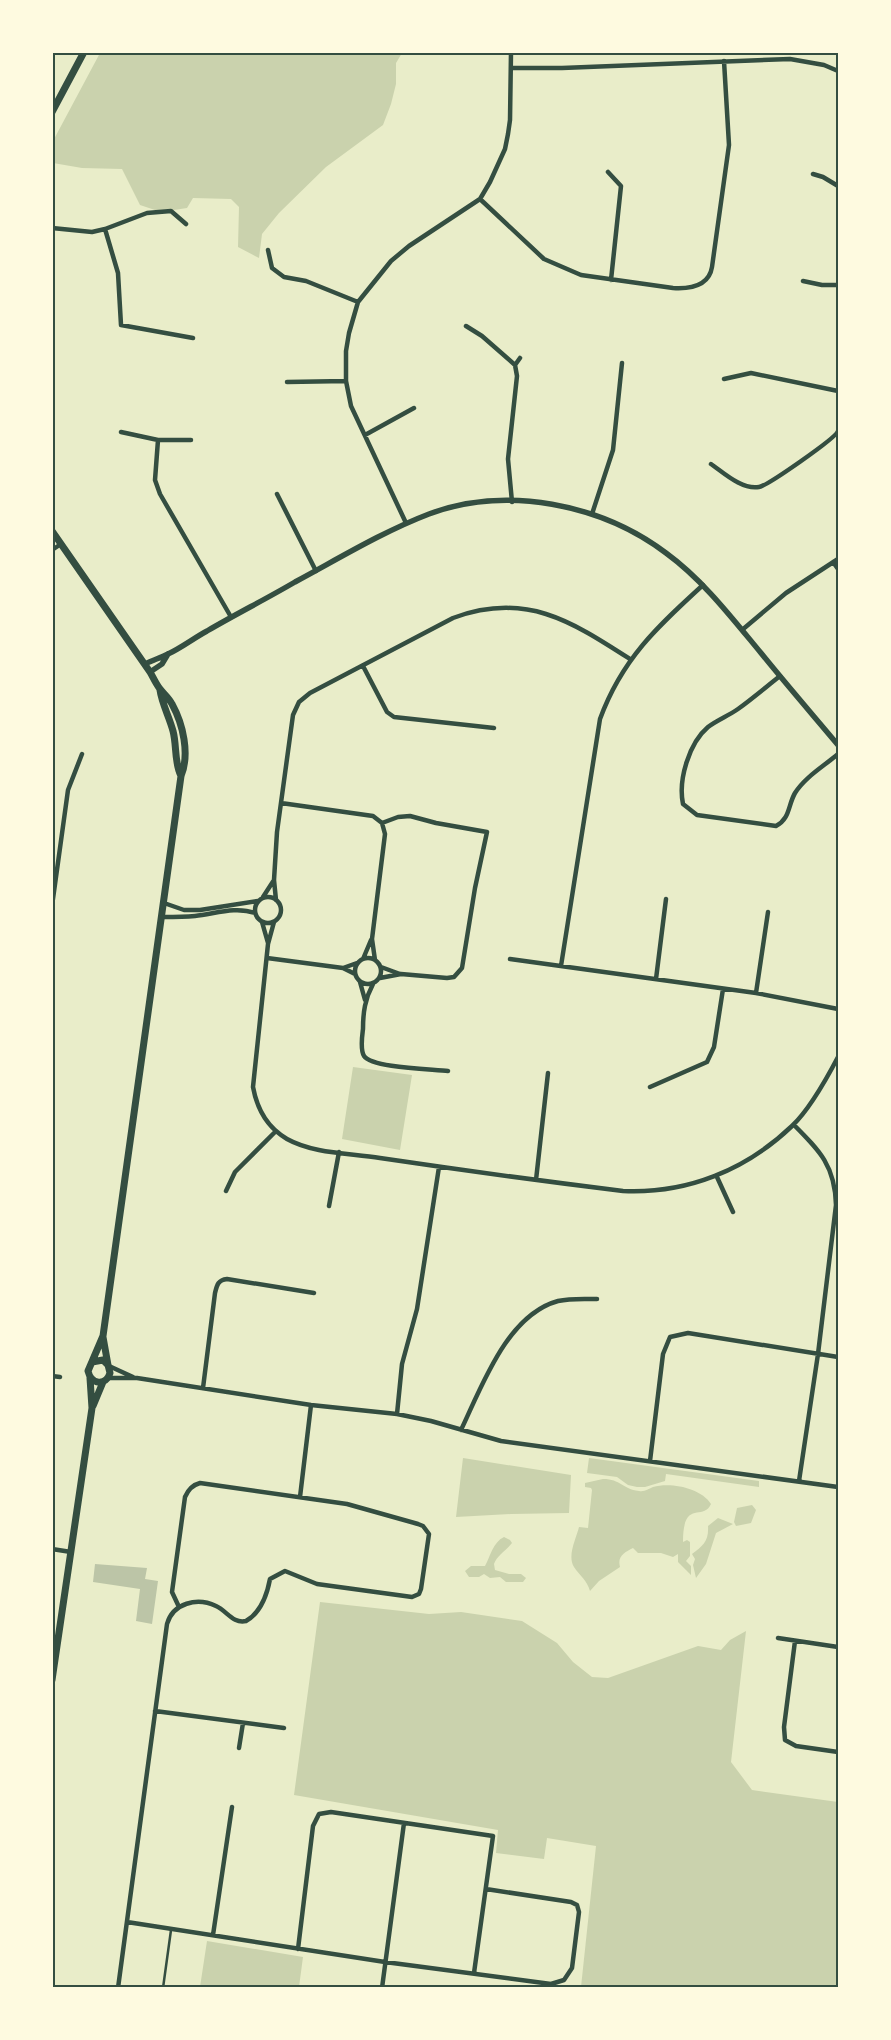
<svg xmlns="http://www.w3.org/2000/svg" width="891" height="2040" font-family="Signika,sans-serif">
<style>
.green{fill:#cad2ad}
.building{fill:#bcc5a7}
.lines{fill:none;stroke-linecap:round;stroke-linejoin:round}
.service{stroke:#344e41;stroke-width:2.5}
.minor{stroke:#344e41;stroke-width:4.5}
.tertiary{stroke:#344e41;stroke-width:5.5}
.secondary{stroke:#344e41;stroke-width:7}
.neatline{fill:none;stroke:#344e41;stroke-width:2}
</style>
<rect width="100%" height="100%" fill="#e9edc9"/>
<path class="green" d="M100,53h302l-6,10v21l-5,20 -8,21 -57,42 -47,46 -17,21 -3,24 -21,-11 1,-40 -8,-8 -38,-1 -6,10 -26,4 -21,-7 -18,-36 -40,-1 -29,-5v-22z
M353,1067l59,8 -12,75 -58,-11z
M463,1458l108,17 -2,38 -58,1 -55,3z
M589,1458l170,23v6l-93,-13 -1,7 -20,6h-8l-9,-2 -11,-8 -30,-4z
M603,1479c18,0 19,10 36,12 6,1 9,-2 14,-4 18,-5 48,1 58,17 -8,18 -28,-6 -28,38l4,-2 3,2v14l-4,5 5,5v9l-13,-13v-8l-5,3 -12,-4h-23l-5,-5c-8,4 -16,8 -13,19l-21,14 -9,10c-3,-11 -10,-15 -16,-24 -7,-11 2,-28 5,-40l9,1 4,-38 -1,-2 -6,-1v-4z
M752,1505l4,5 -5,13 -15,3 -2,-4 3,-14z
M718,1518l15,6 -17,9 -10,31 -10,14 -3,-13 2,-6 -3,-5c11,-8 17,-13 16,-28z
M504,1537l6,3 2,3c-6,8 -15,12 -18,21l1,6 14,4h12l5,4 -3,4h-17l-6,-5 -10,1 -6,-4 -5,3h-10l-4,-6 6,-5h14c5,-9 8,-24 19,-29z
M320,1602l109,12 32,-2 61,9 35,22 16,19 19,15 16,1 90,-32 23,4 9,-10 16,-9 -15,131 21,28 86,12v185h-257l15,-141 -49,-8 -3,21 -48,-6 2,-23 -204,-35z
M207,1941l96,16 -4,30h-99z"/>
<path class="building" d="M95,1564l52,4 -2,11 13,2 -6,43 -16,-3 4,-32 -47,-7z"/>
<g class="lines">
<path class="service" d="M163,1988l8,-58"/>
<path class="minor" d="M511,68h51l228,-9 34,6 14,6
M608,172l13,14 -10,94
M813,174l10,3 15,9
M480,199l64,60 37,16 92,13c17,1 36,-2 39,-21l17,-122 -5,-84
M52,228l40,4 13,-3 42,-16 24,-2 15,13
M105,229l13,44 3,52 72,13
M268,250l4,18 12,9 22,4 52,21
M803,281l19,4h16
M466,326l16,10 33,29 2,11 -9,83 4,43
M515,365l5,-7
M724,379l27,-6 87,18
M287,382l59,-1
M121,432l37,8h33
M365,435l49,-27
M158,440l-3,40 5,14 71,123
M711,464c13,9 31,26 48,23 8,-1 77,-49 79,-56
M277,494l39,77
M592,514l21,-64 9,-87
M406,523l-55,-117 -5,-25v-30l3,-18 9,-31 33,-41 18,-15 71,-47 10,-17 15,-33 3,-15 2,-14 1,-68
M52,550l9,-6
M833,562l5,7
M742,630l44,-37 52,-34
M363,666l24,46 7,5 100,11
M780,676c-14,11 -28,23 -42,33 -10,7 -21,11 -30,18 -19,16 -30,53 -25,77l14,11 79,11c14,-7 12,-21 19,-33 10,-16 29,-27 43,-39
M281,803l92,13 9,7 3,11 -13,105 3,21
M255 910a13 13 0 1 1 26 0a13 13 0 1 1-26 0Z
M263,897l11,-17
M276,900l-2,-20 3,-48 16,-117 6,-13 11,-9 143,-75c72,-27 118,3 177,41
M164,903l20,7h16l58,-9
M52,906l16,-116 14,-36
M163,917c10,0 21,0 32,-1 20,-2 40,-10 60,-3
M262,922l6,21
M274,922l-6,22 -15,143c4,22 15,41 34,52 27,15 63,14 93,19 81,12 162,23 243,33 64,3 123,-21 169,-65 18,-17 35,-48 46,-69
M355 971a13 13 0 1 1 26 0a13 13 0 1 1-26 0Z
M267,958l76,10 12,6
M363,959l8,-19
M510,959l246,34 82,16
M561,966l39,-247c22,-60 57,-92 103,-134
M381,967l19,7
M343,968l14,-5
M380,978l21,-4 46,4 7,-1 8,-9 13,-80 12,-56 -51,-9 -26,-7 -12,1 -16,6
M656,979l10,-80
M360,982l5,18
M373,984c-8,15 -10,28 -10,45 -1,8 -3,20 1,27 8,12 68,13 84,15
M756,993l12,-81
M650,1087l57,-25 7,-15 9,-58
M794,1125c26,26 41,41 42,80l-18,149 -19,127
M717,1177l16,35
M536,1180l12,-107
M226,1191l9,-19 41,-41
M329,1206l10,-54
M109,1366l24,11
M52,1376l8,1
M108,1378h29l174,27 86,9 34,7 70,20 337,46
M203,1388l12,-95c2,-8 3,-13 12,-14l87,14
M397,1414l5,-50 15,-55 22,-142
M461,1430c21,-44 46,-115 97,-129 13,-3 26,-2 39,-2
M650,1461l13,-107 7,-17 18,-4 150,24
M300,1497l11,-92
M52,1549l19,3
M778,1638l60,9
M795,1641l-11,86 1,13 11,6 42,6
M155,1711l129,17
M239,1748l4,-25
M127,1922l258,40 166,22 13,-4 8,-12 7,-56 -2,-7 -6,-3 -85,-13
M213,1935l19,-128
M298,1949l15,-123 6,-12 12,-2 162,24 -19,137
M118,1988l49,-364c6,-21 30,-27 49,-18 11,5 17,18 30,15 14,-8 21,-26 24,-42l15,-8 32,13 95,13 7,-3 2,-5 8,-55 -6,-8 -5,-2 -71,-20 -147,-21c-8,2 -12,7 -15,14l-13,95 7,15
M382,1988l22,-165"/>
<path class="tertiary" d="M145,664c8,-4 15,-6 23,-10 13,-6 26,-16 39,-23 29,-17 59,-32 88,-49 43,-23 87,-50 134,-68 77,-29 172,-10 237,39 37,27 66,65 95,100 25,31 51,61 77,92
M150,672l12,-8 6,-10"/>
<path class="secondary" d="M52,112l32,-60
M52,531l98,141c3,5 6,12 10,17 4,5 9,9 12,15 11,20 18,50 9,72l-78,560 -15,35c3,14 18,15 22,2l-2,-8 -5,-5 -11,2
M160,690c2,14 9,26 13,41 4,15 1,31 8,45
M103,1337l5,28
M93,1406l10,-24
M52,1680l40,-272 -2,-30"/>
</g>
<rect width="891" height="2040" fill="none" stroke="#fefae0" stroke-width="108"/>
<rect x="54" y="54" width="783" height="1932" class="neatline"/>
</svg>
